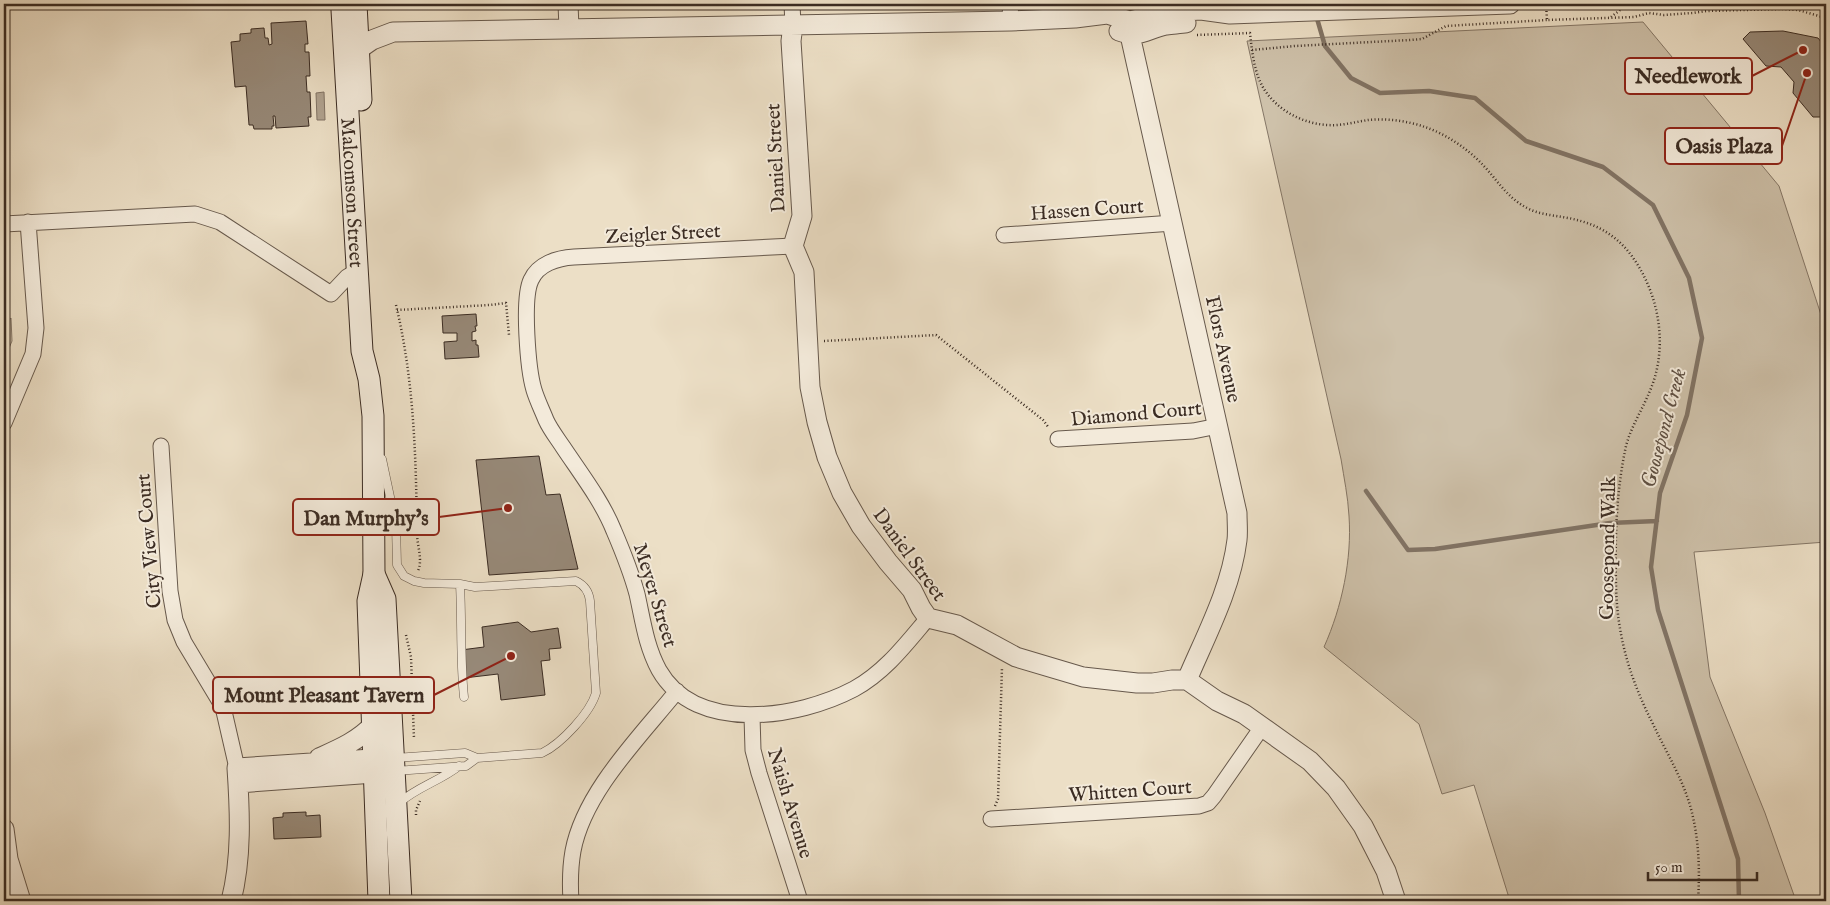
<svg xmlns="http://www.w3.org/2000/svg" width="1830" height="905" font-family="'IM FELL English',serif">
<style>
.green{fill:#cec1aa;stroke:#847666}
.water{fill:#b0a28f;stroke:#817364}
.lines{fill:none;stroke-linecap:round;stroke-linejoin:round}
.stream{stroke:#817364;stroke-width:4.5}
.building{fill:#978978;stroke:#3b2c23}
.service-casing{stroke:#67594c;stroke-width:9}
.minor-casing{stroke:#67594c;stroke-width:17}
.tertiary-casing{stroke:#67594c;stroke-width:21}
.secondary-casing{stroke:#3b2c23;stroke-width:23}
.path{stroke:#3b2c23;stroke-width:2.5;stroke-dasharray:1 2.5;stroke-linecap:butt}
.service{stroke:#f3eada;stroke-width:8}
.minor{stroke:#f3eada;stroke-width:15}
.tertiary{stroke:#f3eada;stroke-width:19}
.secondary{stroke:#f3eada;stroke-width:21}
.labels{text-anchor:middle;stroke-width:4;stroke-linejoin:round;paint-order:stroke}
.street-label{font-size:20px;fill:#3b2c23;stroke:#f3eada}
.water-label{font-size:21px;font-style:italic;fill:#5e4f43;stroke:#f3eada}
.leader{fill:none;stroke:#8f2418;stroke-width:2}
.callout-dot{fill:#8f2418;stroke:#f3eada;stroke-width:2}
.callout{fill:#f3eada;stroke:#8f2418;stroke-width:2}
.callout-label{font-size:21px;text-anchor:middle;font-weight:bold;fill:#3b2c23}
</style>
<rect width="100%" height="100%" fill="#ecdfc6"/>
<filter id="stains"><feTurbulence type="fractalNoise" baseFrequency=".004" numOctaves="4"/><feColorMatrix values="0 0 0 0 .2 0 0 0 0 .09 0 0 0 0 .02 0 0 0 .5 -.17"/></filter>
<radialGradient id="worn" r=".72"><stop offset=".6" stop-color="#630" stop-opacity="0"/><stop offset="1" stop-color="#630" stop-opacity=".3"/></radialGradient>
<path class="green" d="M1643,22l136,164 47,144v212l-132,10 16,125 55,136 31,88h-286l-36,-116 -32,9 -23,-70 -95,-77c18,-40 28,-88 25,-131 -1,-19 -5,-38 -8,-57l-94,-418z
M11,318l1,23 -8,19v-34z"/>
<path class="water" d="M324,92l1,28h-8l-1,-27z"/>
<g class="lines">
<path class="stream" d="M1316,15l9,31 26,32 29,15 49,-2 46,7 51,43 77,26 50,38 36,73 13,60 -15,77 -27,78 -9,74 7,43 80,249 1,42
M1366,491l42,59 27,-1 175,-26 47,-2"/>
</g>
<path class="building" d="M306,21l2,23h-3v8h4l1,24h-4l1,16h3l1,25h-3l1,9 -33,2 -1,-12h-2l1,10h-2v3h-18l-1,-4h-4l-3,-39 -11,1 -4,-45 9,-1v-7l11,-1v-4l13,-1 1,10h3l1,7 3,-1 -1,-21z
M1783,31l35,7 8,10v69h-13l-20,-24 1,-11 -13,-15 -15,-1 -23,-27 7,-7z
M476,314l1,12h-2l1,5 -4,1v9l4,-1v5h2l1,12 -34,2 -1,-17 13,-1v-8h-14l-1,-17z
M539,456l7,39 14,-1 18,75 -89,6 -13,-115z
M518,622l13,10 27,-4 3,20 -12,1 1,11 -9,1 4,34 -44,5 -3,-26 -34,4 -3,-28 23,-3 -2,-20z
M306,812v4l14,-1 1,22 -47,2 -1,-21 10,-1v-4z"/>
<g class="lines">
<defs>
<path id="service" d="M382,459l14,66 1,40 7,11 10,5 10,2 36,1 15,3 101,-6c8,4 13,10 14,20l6,92c-6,20 -35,51 -54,60l-65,5 -12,-5 -70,5
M460,584c2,38 0,75 4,113
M395,771l71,-5 11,-8
M399,803c18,-16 41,-22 60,-37"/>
<path id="minor" d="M792,4l1,21
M1010,4l1,17
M4,224l191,-10 25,8 111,72 16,-17 10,-6
M1004,235l169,-12
M793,246l-219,11c-17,1 -36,7 -43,23 -9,19 -3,90 3,110 3,10 8,20 12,30 4,9 11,18 17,27 18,27 39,54 51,84 9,21 17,41 23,63 6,27 9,52 22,76 37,65 140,48 195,19 31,-17 52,-45 74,-71
M4,423l29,-69 3,-26 -8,-106
M1058,439l135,-8 25,-5
M161,446l9,145 5,29 9,22 39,65 14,61
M752,716l1,34 6,23 41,128
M991,819l208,-13 9,-3 6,-7 48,-69
M571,901c-1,-16 -1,-33 2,-50 11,-59 67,-114 104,-160"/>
<path id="tertiary" d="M568,4l1,24
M1130,21v14l107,478c0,9 1,19 0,27 -6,49 -31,95 -50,140
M793,25l-2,16 11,175 -9,30 11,26 6,115 7,35 10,35 15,36 19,33 27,36 24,28 9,18 7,10 29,7 59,32 67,20 54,6h16l19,-3h15l30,21 27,13 66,47 26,27 27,38 23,45 10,30
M1119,31c21,8 27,-2 47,-6 7,-1 14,-1 20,-2
M359,49l13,-9 21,-8 618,-11 64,-3 32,-4 23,7 37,-9 34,-2 29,4 280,-10
M319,758c20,-9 39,-17 54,-33
M238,783l150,-11
M4,829l4,30 13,42
M231,901c11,-43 9,-89 6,-133l150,-10"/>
<g id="secondary">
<path id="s1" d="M343,4l-1,6 20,341 7,28 4,37 1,158 -6,27 11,300"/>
<path d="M356,4l5,96"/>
<path d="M374,574l11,25 16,302"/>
</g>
</defs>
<use href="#service" class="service-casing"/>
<use href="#minor" class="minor-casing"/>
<use href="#tertiary" class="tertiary-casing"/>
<use href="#secondary" class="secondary-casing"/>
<path class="path" d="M1546,4l1,16 87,-3 15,-4 15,2 29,-2 13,-2 77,-2 15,1 28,8
M1611,17l17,-13
M1197,35l53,-2c2,18 4,40 14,56 13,21 39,35 64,36 13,1 27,-3 40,-5 18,-2 40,1 57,7 21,7 43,22 58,38 15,16 25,34 46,44 10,5 22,6 33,8 28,4 52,15 69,38 29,39 38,94 18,138 -7,17 -18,34 -23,53 -10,46 -11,93 -10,139 1,51 14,94 37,139 13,28 30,55 38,85 8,30 9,61 7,92
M1252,50l43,-4 115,-6 12,-1 24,-13 101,-6
M396,305c18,75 20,152 21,228 0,13 6,26 1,38
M397,310l93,-5 16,-2 3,32
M824,341l112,-6 107,85 6,8
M406,635l5,22 3,82
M995,806l3,-7 4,-132
M416,815v-5l4,-9"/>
<use href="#service" class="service"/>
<use href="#minor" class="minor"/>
<use href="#tertiary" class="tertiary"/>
<use href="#secondary" class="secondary"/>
</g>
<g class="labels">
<g class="street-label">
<text transform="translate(775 158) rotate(-93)" y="7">Daniel Street</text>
<text dy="7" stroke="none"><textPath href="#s1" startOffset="189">Malcomson Street</textPath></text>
<text transform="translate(1087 209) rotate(-4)" y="7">Hassen Court</text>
<text transform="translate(663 233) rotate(-3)" y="7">Zeigler Street</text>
<text transform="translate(1224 349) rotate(78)" y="7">Flors Avenue</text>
<text transform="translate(1136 413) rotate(-5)" y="7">Diamond Court</text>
<text transform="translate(148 541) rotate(-95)" y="7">City View Court</text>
<text transform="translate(1607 548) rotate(-89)" y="7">Goosepond Walk</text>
<text transform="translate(910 554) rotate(54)" y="7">Daniel Street</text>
<text transform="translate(656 595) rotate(73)" y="7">Meyer Street</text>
<text transform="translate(1130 790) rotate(-4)" y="7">Whitten Court</text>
<text transform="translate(791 803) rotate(73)" y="7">Naish Avenue</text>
</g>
<g class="water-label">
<text transform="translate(1663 428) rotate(-75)" y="7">Goosepond Creek</text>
</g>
</g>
<path class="leader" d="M1803 50L1752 76M1807 73L1782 146M508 508L439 517M511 656L434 695"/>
<g class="callout-dot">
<circle cx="1803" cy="50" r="5"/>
<circle cx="1807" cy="73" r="5"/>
<circle cx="508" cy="508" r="5"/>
<circle cx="511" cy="656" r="5"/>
</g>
<g class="callout">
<rect x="1625" y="58" width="127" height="36" rx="5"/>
<rect x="1665" y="128" width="117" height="36" rx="5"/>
<rect x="293" y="499" width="146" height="36" rx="5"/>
<rect x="213" y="677" width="221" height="36" rx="5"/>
</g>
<g class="callout-label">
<text x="1688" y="83">Needlework</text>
<text x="1724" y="153">Oasis Plaza</text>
<text x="366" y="525">Dan Murphy's</text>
<text x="324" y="702">Mount Pleasant Tavern</text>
</g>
<rect width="1830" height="905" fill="none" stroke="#ecdfc6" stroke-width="20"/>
<rect x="5" y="5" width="1820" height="895" fill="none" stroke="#3b2c23" stroke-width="2.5"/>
<rect x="10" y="10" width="1810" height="885" fill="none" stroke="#3b2c23"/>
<path d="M1648 872v8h109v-8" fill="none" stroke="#3b2c23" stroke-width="2.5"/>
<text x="1655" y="872" font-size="15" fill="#3b2c23" stroke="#f3eada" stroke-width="4" paint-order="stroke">50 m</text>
<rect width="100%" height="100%" filter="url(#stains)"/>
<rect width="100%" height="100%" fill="url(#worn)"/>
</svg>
